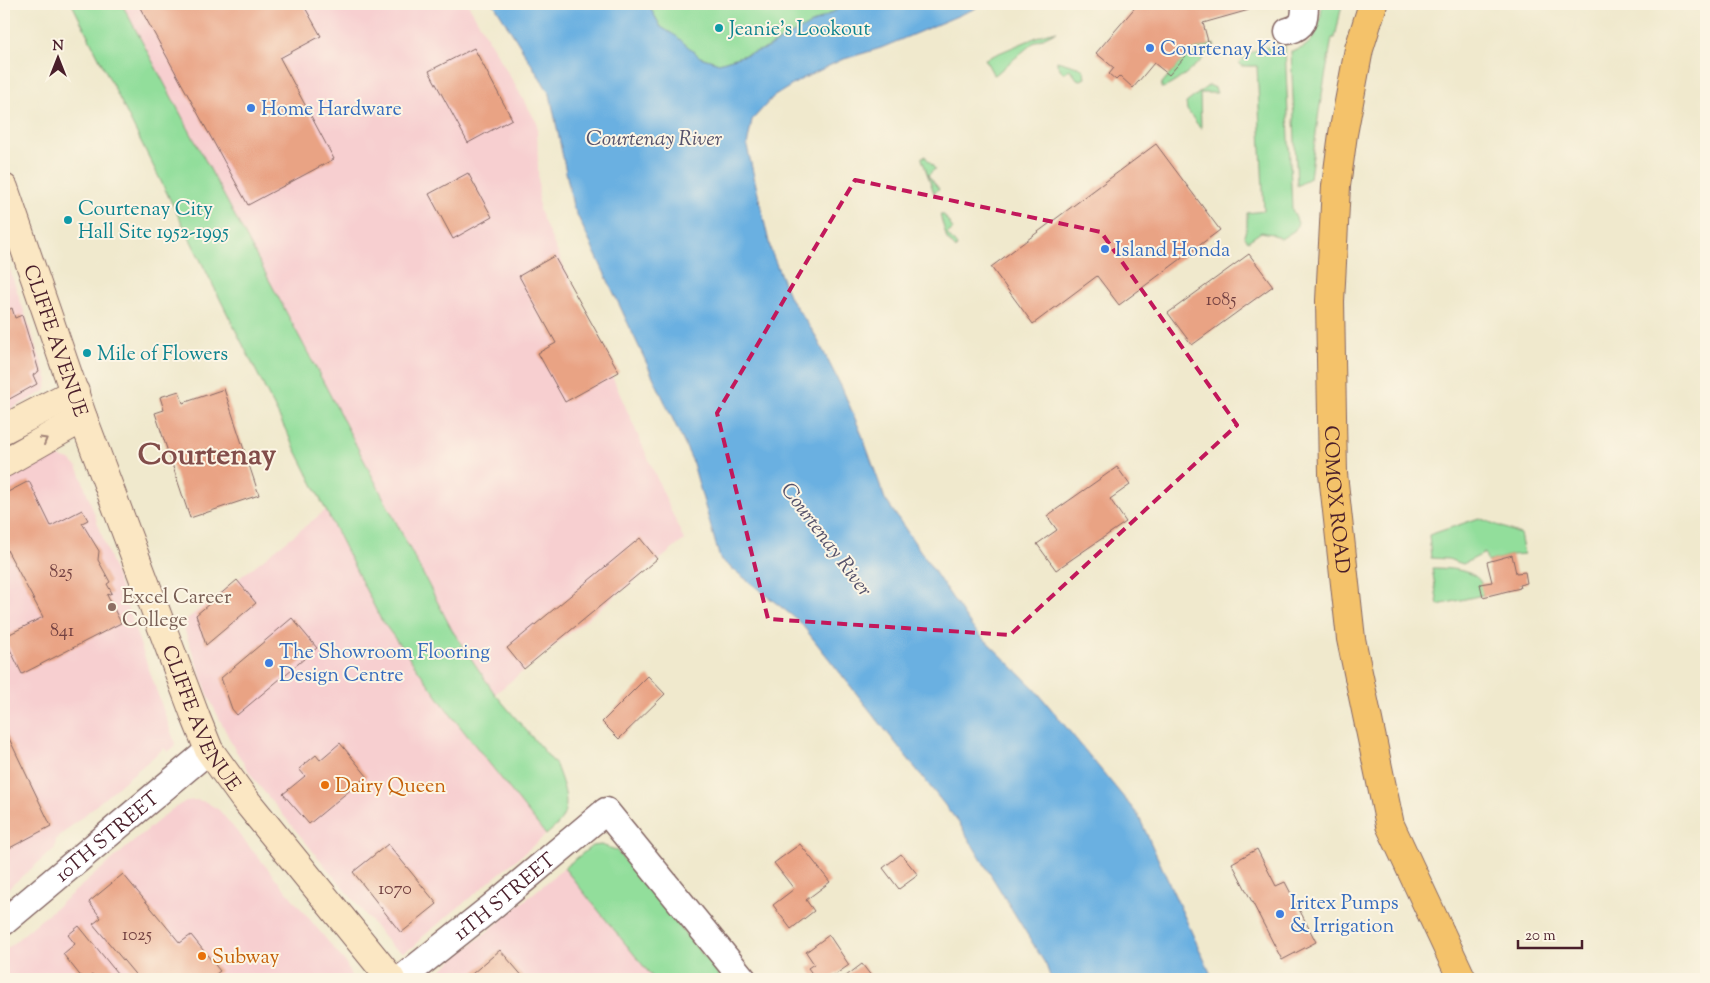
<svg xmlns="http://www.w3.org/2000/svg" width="1710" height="983" font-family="'Sorts Mill Goudy',serif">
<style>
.built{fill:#f7cfd0}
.green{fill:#92de9b;stroke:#6e7e63}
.water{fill:#6ab0e1;stroke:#5a6886}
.building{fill:#e9a384}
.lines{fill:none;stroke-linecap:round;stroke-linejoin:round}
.street-casing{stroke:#846664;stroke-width:29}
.secondary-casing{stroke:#846664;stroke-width:30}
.primary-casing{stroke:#846664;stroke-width:30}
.street{stroke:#fff;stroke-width:26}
.secondary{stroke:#fbe7c3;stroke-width:28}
.primary{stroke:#f4c26a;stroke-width:28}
.oneway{stroke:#a28377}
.marked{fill:none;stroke:#c2185b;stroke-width:4;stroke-dasharray:10 6;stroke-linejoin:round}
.culture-dot{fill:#0f9aa8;stroke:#fcf5e5;stroke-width:2}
.shop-dot{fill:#3f7fe0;stroke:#fcf5e5;stroke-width:2}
.education-dot{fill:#8d6e63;stroke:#fcf5e5;stroke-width:2}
.food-dot{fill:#e8710a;stroke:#fcf5e5;stroke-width:2}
.labels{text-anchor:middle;stroke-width:4;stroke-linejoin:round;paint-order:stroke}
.number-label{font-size:18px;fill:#724041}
.culture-label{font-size:20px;fill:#0d838f;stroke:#fcf5e5;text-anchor:start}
.shop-label{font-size:20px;fill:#366cbe;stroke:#fcf5e5;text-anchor:start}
.street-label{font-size:20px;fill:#4a1f2b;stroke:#fcf5e5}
.education-label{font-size:20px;fill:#785e54;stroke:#fcf5e5;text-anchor:start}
.food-label{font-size:20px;fill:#c56008;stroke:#fcf5e5;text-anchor:start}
.water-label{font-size:21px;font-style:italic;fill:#55526b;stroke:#fcf5e5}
.town-label{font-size:30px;font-weight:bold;fill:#824d4a;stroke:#fcf5e5}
</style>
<rect width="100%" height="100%" fill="#fcf5e5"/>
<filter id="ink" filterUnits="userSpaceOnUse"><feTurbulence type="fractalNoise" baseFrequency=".02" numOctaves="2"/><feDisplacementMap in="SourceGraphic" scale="10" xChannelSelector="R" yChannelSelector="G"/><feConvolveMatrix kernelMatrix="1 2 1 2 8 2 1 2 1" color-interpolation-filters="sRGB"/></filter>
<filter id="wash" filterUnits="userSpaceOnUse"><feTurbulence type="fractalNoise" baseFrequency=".0096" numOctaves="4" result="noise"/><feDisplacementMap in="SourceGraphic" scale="20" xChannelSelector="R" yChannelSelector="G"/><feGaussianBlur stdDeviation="1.12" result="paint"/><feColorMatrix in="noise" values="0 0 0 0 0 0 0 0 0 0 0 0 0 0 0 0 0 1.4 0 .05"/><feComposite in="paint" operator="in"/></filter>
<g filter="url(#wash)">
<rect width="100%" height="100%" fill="#f0e9cd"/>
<path class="built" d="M122,4h346l69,119 2,87 145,330 -189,154 -43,-64 -127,-245z
M4,253l44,128 -3,10 -41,22z
M58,457l12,3 7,7 3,6 95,270 -1,4 -6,5 -4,-4 -108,91 -1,9 -3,3 -48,41v-410l43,-23z
M326,510l54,108 71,97 95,120 -126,104 -5,7 -12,6 -11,-5 -137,-166 -21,-33 -25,-50 -27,-75z
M197,800l9,2 13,8 127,153 6,16h-348v-28l167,-141 15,-9z
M564,868l90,111h-224z"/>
<path class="green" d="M72,4h50l203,381 127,245 43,64 61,71c6,18 16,38 5,55 -3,6 -10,10 -15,15l-95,-120 -71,-97z
M648,4h200l-83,45 -46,14 -19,-6 -39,-30z
M1322,4h20l-7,34h-3l-13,73 -9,67 -13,8 -6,-135c24,-2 30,-27 31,-47z
M1057,31l-24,12 -38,32 -2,-1 -8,-15 59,-25z
M1214,44l1,2c-8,10 -42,42 -54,42l1,-5 28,-32z
M1285,46l7,163 6,14 -3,7 -14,9 -9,-5 -11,-2 -13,9 -4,-5 3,-10v-13l17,-2 -7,-145h-16l-2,-3c12,-15 29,-17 46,-17z
M1057,61l24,7 3,3 1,7 -4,2 -4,-1 -7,-10 -7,4 -6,-9z
M1209,85l6,3 2,5h-17l1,36 -14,-19 -1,-7z
M925,156l10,13 -7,6 11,14 -5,4 -12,-34v-2z
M940,215h4l9,14 -6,5 10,12 -1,3 -9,-10z
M1479,518l41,16 4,20 -12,1 -25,7 -2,-9 -22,11 -15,-5 -17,-1 -2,-23z
M1432,568c13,0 43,1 49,15 2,3 2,8 2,12l-45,10z
M601,845l15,5 107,129h-69l-90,-111 28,-22z"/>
<path class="water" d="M494,4h154l13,23 15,9 24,21 19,6 46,-14 83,-45h138l-105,44 -40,12 -39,19 -29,18 -21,23 -5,26 24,105 19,47 24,35 28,55 20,47 23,64 87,128 62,61 104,127 75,164h-162l-5,-14 -87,-142 -160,-202 -79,-62 -28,-99 -119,-254 -23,-112z"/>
<g id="blocks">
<path class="building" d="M138,4h101l1,1 3,-1h60l18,32 -41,22 54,101 -86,46z
M1138,4h109l2,6 -46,13 6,22 -19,6 -21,24 -15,-12 -21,25 -13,-12 -4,4 -7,-6 5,-6 -18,-15z
M474,48l38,71 -44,24 -39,-72z
M1156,144l64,86 -101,75 -22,-29 -64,48 -42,-57z
M468,173l24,44 -39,22 -24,-45z
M1249,254l24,32 -81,59 -24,-32z
M554,256l65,116 -54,30 -27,-49 18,-10 -37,-67z
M12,308l3,10 7,-3 17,56 -6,4 4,9 -33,18v-90z
M224,389l35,106 -69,23 -35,-105 9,-3 -4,-13 19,-6 4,12z
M1117,467l13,18 -20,14 16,23 -70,48 -19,-26 20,-14 -10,-14z
M29,481l22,45 31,-16 6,10 -6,3 17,28 -1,9 12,22 -3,2 5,9 -5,2 14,28 -99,51 -18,-37 39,-20 -36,-67 -3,2v-58z
M640,538l17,21 -133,110 -17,-21z
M1512,555l4,18 9,-1 2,11 -8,2 1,3 -37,9 -3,-13 12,-2 -5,-20z
M237,580l19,23 -50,42 -10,-30z
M292,618l25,30 -80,67 -5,-6 -11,-31z
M648,676l17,18 -46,45 -17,-17z
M4,728l47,98 -47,25z
M340,743l27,33 -58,48 -26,-30 22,-18 -6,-7 17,-14 4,5z
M388,844l49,60 -36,29 -48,-61z
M800,844l30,38 -24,18 8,11 -23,18 -18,-24 21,-16 -20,-26z
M1257,849l19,37 9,-4 31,60 -34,18 -50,-97z
M901,854l17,21 -19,14 -16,-21z
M123,874l57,69 11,-8 29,36 -4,3 4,5h-81l-46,-55 8,-6 -12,-16z
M79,926l38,47 -8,6h-14l-3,-4 -5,4h-4l-20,-25 12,-10 -7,-9z
M829,935l20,30 -20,14h-13l-8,-11 6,-4 -8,-12z
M500,950l25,29h-59z
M862,964l10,13 -2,2h-28z"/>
</g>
</g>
<g filter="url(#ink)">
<use href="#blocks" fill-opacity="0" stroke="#846664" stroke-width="1"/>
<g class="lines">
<defs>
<g id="street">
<path d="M1288,31c16,-4 17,-12 17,-27"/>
<path id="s1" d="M4,922l205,-172"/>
<path id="s2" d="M401,979l88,-70 117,-98 137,168"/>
</g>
<g id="secondary">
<path id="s3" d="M4,188l79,230 113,300 13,32 34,47 148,182"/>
<path d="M4,429l71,-37"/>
<path d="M4,463l79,-45"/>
</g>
<g id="primary">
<path id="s4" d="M1373,4l-14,45 -16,85 -7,52 -6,115 3,173 18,165 39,186 72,154"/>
</g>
</defs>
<use href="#street" class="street-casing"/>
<use href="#secondary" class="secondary-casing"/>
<use href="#primary" class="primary-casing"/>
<use href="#street" class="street"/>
<use href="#secondary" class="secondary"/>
<use href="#primary" class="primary"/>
</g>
<defs><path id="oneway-chevron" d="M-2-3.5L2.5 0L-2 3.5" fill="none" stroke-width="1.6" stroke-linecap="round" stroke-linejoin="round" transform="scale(1.25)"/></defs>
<use class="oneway" href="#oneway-chevron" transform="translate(44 440) rotate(-30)"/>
</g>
<path class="marked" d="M855,180l246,52 136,193 -227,210 -242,-16 -51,-206z"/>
<g class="culture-dot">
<circle cx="719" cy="28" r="5"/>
<circle cx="68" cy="220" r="5"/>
<circle cx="87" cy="353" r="5"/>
</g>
<g class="shop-dot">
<circle cx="1150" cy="48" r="5"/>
<circle cx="251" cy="108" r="5"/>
<circle cx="1105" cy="249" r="5"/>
<circle cx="269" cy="663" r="5"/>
<circle cx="1280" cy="914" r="5"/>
</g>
<circle class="education-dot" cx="112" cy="607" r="5"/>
<g class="food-dot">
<circle cx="325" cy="785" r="5"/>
<circle cx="202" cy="956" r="5"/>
</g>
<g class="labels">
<g class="number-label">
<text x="1221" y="305">1085</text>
<text x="61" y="577">825</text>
<text x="62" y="636">841</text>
<text x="395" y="894">1070</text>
<text x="137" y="940">1025</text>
</g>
<g class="culture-label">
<text x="729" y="35">Jeanie's Lookout</text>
<text x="78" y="215">Courtenay City<tspan x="78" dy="23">Hall Site 1952-1995</tspan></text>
<text x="97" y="360">Mile of Flowers</text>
</g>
<g class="shop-label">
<text x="1160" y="55">Courtenay Kia</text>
<text x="261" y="115">Home Hardware</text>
<text x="1115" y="256">Island Honda</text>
<text x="279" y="658">The Showroom Flooring<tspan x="279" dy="23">Design Centre</tspan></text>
<text x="1290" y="909">Iritex Pumps<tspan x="1290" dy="23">&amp; Irrigation</tspan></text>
</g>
<g class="street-label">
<text dy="7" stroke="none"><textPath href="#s3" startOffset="161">CLIFFE AVENUE</textPath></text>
<text dy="7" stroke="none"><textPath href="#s4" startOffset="500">COMOX ROAD</textPath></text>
<text dy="7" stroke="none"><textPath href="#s3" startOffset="566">CLIFFE AVENUE</textPath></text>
<text dy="7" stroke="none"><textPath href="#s1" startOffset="134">10TH STREET</textPath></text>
<text dy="7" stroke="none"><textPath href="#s2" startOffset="132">11TH STREET</textPath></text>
</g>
<g class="education-label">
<text x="122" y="603">Excel Career<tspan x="122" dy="23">College</tspan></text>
</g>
<g class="food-label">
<text x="335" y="792">Dairy Queen</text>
<text x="212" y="963">Subway</text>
</g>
<g class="water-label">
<text x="654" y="145">Courtenay River</text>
<text transform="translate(827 539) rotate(53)" y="7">Courtenay River</text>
</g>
<g class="town-label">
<text x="207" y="464">Courtenay</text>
</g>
</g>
<rect width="1710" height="983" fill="none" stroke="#fcf5e5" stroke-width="20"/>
<g transform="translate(58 58)" stroke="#fcf5e5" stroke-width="4" paint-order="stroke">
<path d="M0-4L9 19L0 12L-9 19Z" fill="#4a1f2b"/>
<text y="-8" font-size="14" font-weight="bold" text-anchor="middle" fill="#4a1f2b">N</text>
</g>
<path d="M1518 940v8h64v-8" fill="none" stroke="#4a1f2b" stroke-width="2.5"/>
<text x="1525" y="940" font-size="15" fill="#4a1f2b" stroke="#fcf5e5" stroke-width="4" paint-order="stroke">20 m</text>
</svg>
